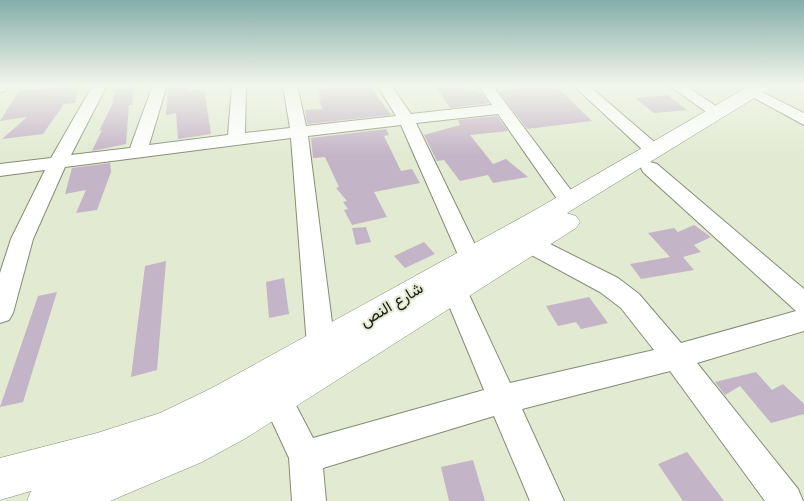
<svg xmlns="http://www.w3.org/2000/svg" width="804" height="501" font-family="Lato,Vazirmatn,sans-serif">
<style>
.building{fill:#c4b4c7}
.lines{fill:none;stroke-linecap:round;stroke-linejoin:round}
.street-casing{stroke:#858c76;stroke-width:2}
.secondary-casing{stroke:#858c76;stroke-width:1}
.street{fill:#fff;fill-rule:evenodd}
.secondary{fill:#fff;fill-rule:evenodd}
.labels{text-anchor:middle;stroke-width:4;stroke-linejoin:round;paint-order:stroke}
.street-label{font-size:16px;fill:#181a12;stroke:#e2ead2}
</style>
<rect width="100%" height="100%" fill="#e2ead2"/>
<path class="building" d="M64,85h14l-3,18 -11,1 -21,30 -41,5 25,-22 -27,4 19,-30 44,-4z
M169,85h15l1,2h4l1,4 14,-2 7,45 -33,5 -2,-26 -10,2z
M331,85h38l22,30 -84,9 -2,-14 17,-1 -3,-9h2l-3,-11 15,-1z
M435,85h23l7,7 10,-2 7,4 7,9 -39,5z
M513,85h42l37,36 -65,8 -28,-37 18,-3z
M134,87l-2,18h-3l-3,39 -34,7 10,-21 -3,1 14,-28 2,-13z
M668,95l19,15 -33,3 -19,-15z
M497,116l11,15 -38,4 23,29 13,-5 22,18 -35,6 -5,-8 -28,6 -16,-21 -7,1 -13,-26 36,-10 -2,-5z
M386,129l3,6 -5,1 17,35 11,-2 8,14 -46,9 13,25 -35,8 -8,-15 4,-1 -5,-7 4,-1 -11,-13 3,-1 -14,-30 -12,1 -2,-20z
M110,163l1,9 -14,38 -21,3 10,-23 -21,4 7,-26z
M694,225l17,12 -17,8 7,7 -18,5 11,13 -53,9 -11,-15 40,-7 -22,-24 26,-5 4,4z
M366,227l5,15 -15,3 -4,-17z
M424,242l11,12 -30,14 -11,-12z
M166,261l-9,109 -26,7 14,-111z
M284,278l5,36 -20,4 -3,-36z
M57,292l-34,110 -23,5 38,-111z
M589,297l19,26 -27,6 -5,-7 -18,4 -12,-20z
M756,372l16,18 11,-6 21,20v10l-33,9 -31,-37 -15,9 -10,-13z
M687,452l37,49h-41l-25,-37z
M473,460l12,41h-36l-8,-34z"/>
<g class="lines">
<defs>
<path id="street" d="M0,85h9l-4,6 -5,1z
M93,85h14l-36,70 59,-7 23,-63h14l-18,60 79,-10 4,-50h14l-1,48 45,-5 -7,-43h14l9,41 90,-10 -19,-31h14l20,29 81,-9 -14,-20h14l87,116 -3,5 -7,1 -7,-1 -64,-92 -82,9 65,134 -3,6 -8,2 -8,-2 -3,-6 -58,-132 -93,11 27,210 -4,8 -10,4 -10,-4 -4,-8 -16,-208 -226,29 -32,72 -20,74 -4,7 -9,3v-50l11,-34 34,-69 -45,6v-12l51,-6z
M573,85h15l71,61 3,4 -3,4 -6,1 -6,-1z
M669,85h16l38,26 -2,3h-12z
M752,87l52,26v12l-57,-31 -2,-3 2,-3z
M650,162l7,2 147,125v42l-107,32 101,126 5,12h-38l-95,-130 -148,38 42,92h-34l-36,-85 -171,52 3,33h-34l-3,-43 -27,-58 4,-10 11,-4 11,4 25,48 171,-48 -41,-99 3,-7 9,-3 9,3 46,99 144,-33 -33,-42 -21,-16 -76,-41 -3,-6 3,-6 8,-2 8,2 78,39 21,16 42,49 115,-32 -153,-139 -2,-4 2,-4z"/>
<path id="secondary" d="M751,85h21l-3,4 -202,124 9,3 4,6 -4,6 -330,210 -44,24 -92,39h-83l4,-10 -31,9v-42l97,-25 63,-20 52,-25 323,-178z"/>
</defs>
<use href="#street" class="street-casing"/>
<use href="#secondary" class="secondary-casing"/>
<use href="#street" class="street"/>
<use href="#secondary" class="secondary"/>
</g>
<linearGradient id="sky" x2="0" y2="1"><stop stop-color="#83aea8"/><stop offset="0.55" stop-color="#f2f6eb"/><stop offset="1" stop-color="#f2f6eb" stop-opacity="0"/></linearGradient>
<rect width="804" height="155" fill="url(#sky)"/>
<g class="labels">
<g class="street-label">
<text transform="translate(391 304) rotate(-31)" y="6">شارع النص</text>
</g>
</g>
</svg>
